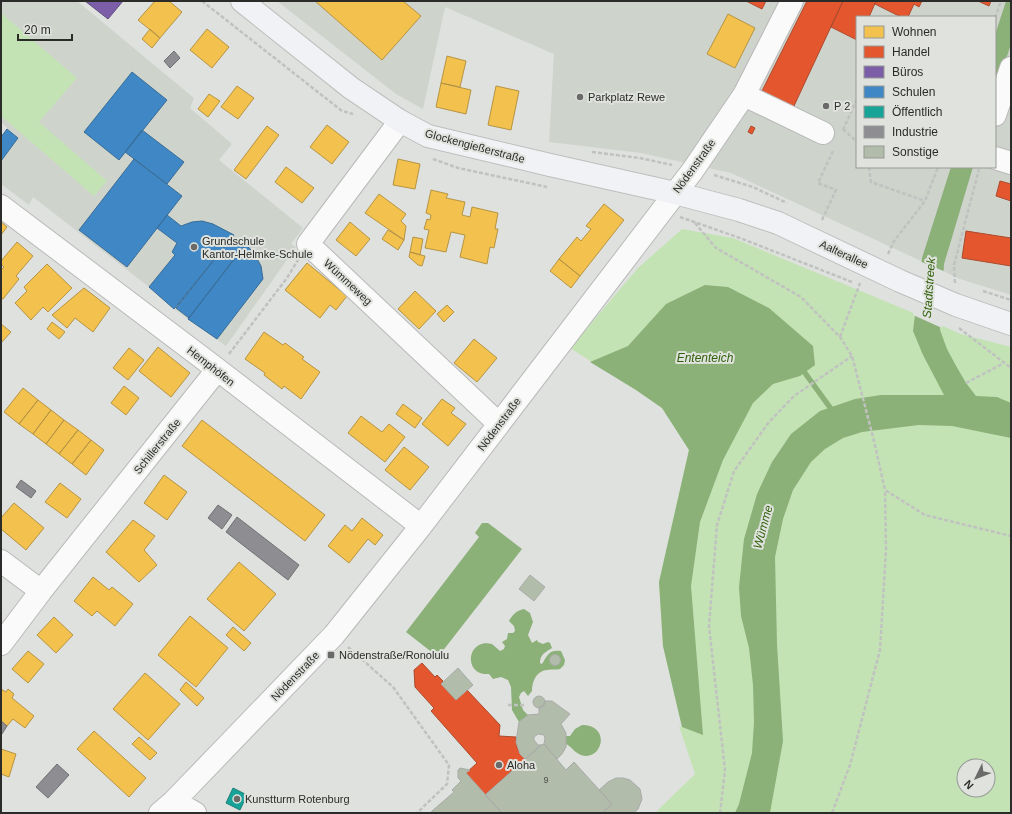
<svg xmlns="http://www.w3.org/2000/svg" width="1012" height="814" font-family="Helvetica,sans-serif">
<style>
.built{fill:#ced3cc;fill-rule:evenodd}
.green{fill:#c4e3b5;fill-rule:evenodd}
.water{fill:#8bb078}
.pier{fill:#dfe1de}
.homes{fill:#f2c14e;stroke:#b69443}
.shops{fill:#e4572e;stroke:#ac4a2d}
.offices{fill:#7b5ea7;stroke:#634f82}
.schools{fill:#3f88c5;stroke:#396c96}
.public{fill:#17a398;stroke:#1d7f77}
.industry{fill:#8d8d92;stroke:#707073}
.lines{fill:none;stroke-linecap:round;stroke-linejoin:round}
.stream{stroke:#8bb078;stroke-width:5.5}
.building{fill:#b1bcab;stroke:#a9aba8}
.minor-casing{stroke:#b8b9b8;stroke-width:24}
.major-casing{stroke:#bebfbd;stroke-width:24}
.path{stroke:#c0c2c0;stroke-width:2.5;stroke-dasharray:4 2;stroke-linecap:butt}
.minor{stroke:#fafafa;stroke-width:22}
.major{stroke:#f1f2f5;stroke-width:22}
.poi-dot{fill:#6a6b69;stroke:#dfe2dd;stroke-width:1.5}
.labels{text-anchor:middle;stroke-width:4;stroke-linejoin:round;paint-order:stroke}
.number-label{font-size:9px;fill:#4c504a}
.poi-label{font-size:11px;fill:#2b2c2a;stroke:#dfe2dd;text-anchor:start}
.street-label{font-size:11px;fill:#2b2c2a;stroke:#dfe2dd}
.water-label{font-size:12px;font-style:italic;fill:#31600c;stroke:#dfe2dd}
</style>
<rect width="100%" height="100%" fill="#dfe1de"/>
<path class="built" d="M1,1h76l117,97 -4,10 42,36 -13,16 84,68 -12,16 5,3 -70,99 -52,-37 -25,-22 -116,-90 -4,8 -28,-21v-23l17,-23 -17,-16z
M277,1h734v294l-51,-16 -229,-106 -90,-20 -92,-11 5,-88 -109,-47 -22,102 -27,-15zM857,17h138v150h-138z"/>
<path class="green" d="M1,13l76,65 -38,44 68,59 -13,15 -93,-80z
M682,229l51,9 183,76 45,20 50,13v466h-356l40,-39 -16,-48 3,1 -19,-81 -4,-64 30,-132 -27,-42 -26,-18 -66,-42 68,-80zM964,766h24v24h-24z"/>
<path class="water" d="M1006,1h5v43l-16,49v-58z
M951,167h22l-29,97 -4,66 7,19 8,15 11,19 10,13 21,1 14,6v35l-59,-12 -33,-1 -57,7 -19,6 -18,11 -14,13 -18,28 -10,29 -8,38 2,87 6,97 -13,72h-35l4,-9 13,-51 2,-31 -1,-37 -4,-37 -8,-32 -2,-29 3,-29 2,-19 13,-45 15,-32 19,-28 29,-23 35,-12 26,-4h63l-21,-40 -10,-24 9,-73z
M705,285l23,2 41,21 44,38 2,19 -15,11 -27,8 -20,19 -30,57 -23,62 -9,64 12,149 -21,-8 -19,-81 -4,-64 30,-132 -27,-42 -26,-18 -46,-28 38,-16 38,-42z
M482,523h6l34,26 -84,108 -32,-25 73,-95 -4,-4z
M524,609l6,4 3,9 -5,13 4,8 5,-3 1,2 5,2 5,-2 2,1 2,5c-7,4 -12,7 -12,15l2,1c5,-8 7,-15 19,-13l4,9 -1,5 -4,4c-4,1 -8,0 -13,1 -11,1 -15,12 -15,21l-4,5 -4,-5 -3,2 -2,4 4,13 5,5 -9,7 -7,-12 -1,-23 -3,-7 -7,-3 -8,2 -4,-5c-3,0 -7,0 -9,-1 -12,-5 -12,-22 -1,-28 4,-2 8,-2 13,-1l8,7 4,-2 1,-3 -3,-4 5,-3 1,-6h5l2,-2 -1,-5 -5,-5c4,-7 7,-10 15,-12z
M582,725c30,0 20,37 -1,30 -6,-2 -9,-8 -15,-11v-8h4l5,-7z"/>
<path class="pier" d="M919,261l27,11 -4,56 -29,-13z"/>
<path class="homes" d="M155,1h14l13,11 -22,26 -22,-18z
M315,1h88l18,15 -39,44z
M728,14l27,14 -20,40 -28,-14z
M150,29l10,9 -8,10 -10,-9z
M207,29l22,18 -17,21 -22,-18z
M447,56l19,5 -6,26 -19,-4z
M441,83l30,7 -5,24 -30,-7z
M237,86l17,12 -16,21 -17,-12z
M496,86l23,5 -8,39 -23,-5z
M209,94l11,7 -12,16 -10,-8z
M327,125l22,17 -17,22 -22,-17z
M267,126l12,9 -33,44 -12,-9z
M398,159l22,5 -5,25 -22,-4z
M286,167l28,21 -12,15 -27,-21z
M431,190l17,4 -2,4 19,4 -3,13 8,2 2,-10 26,6 -3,16h3l-4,19 -4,-1 -3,17 -27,-7 5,-22 -14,-3 -5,20 -21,-4 4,-18 -5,-1 3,-10 3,1 1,-5 -5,-2z
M379,194l27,20 -5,7 5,5 -2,14 -39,-27z
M604,204l20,16 -44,56 -21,-17 18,-22 4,4 10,-12 -5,-3z
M1,222l6,5 -6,8z
M350,222l20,17 -14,17 -20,-16z
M388,230l16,10 -6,10 -16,-11z
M413,237l10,2 -3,16 -10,-3z
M17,242l16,14 -17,20 3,3 -16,20 -2,-1v-28l3,-3 -3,-3v-3z
M410,252l15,4 -3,10 -4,-1 -9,-8z
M559,259l21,17 -9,12 -21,-17z
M307,263l40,33 -11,14 -6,-5 -10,13 -35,-28z
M47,264l25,24 -24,24 -5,-5 -12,13 -16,-17 12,-12 -3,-4z
M84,288l26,20 -17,24 -18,-14 -8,10 -15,-13z
M415,291l21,20 -17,18 -21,-20z
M447,305l7,7 -10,10 -7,-8z
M52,322l13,10 -6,7 -12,-10z
M1,324l10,8 -10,11z
M264,332l19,13 2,-2 19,14 -2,2 18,13 -19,27 -17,-13 -2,3 -18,-14 1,-2 -20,-14z
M474,339l23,19 -20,24 -23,-19z
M158,347l32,26 -19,24 -32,-26z
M129,348l15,12 -16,20 -15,-12z
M124,386l15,12 -13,17 -15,-12z
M23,388l15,12 -19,24 -15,-12z
M442,399l13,9 -4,5 15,11 -18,22 -26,-22z
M38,400l13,10 -18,24 -14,-10z
M403,404l19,14 -7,10 -19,-14z
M51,410l13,10 -18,24 -13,-10z
M361,416l21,16 7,-8 16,13 -20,25 -37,-29z
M64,420l14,10 -19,24 -13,-10z
M202,420l123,95 -20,26 -123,-95z
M78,430l13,10 -19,24 -13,-10z
M91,440l13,10 -18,25 -14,-11z
M404,447l25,20 -19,23 -25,-20z
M164,475l23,17 -20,28 -23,-17z
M60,483l21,16 -14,19 -22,-16z
M14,503l30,25 -18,22 -25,-21v-11z
M362,518l21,17 -8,10 -7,-6 -19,24 -21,-17 17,-21 7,6z
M133,520l22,16 -11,14 13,15 -18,17 -33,-30z
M239,562l37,32 -32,37 -37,-32z
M93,577l16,13 3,-3 21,17 -18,22 -18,-15 -5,5 -18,-15z
M190,616l38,32 -32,39 -38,-32z
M54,617l19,18 -17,18 -19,-18z
M233,627l18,16 -7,8 -18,-16z
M28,651l16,13 -16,19 -16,-14z
M145,673l35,31 -32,36 -35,-31z
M186,682l18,16 -7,8 -17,-16z
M1,689l5,3 2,-3 6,5 -2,4 22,18 -9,12 -12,-9 -6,7 -6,-5z
M94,731l52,47 -17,19 -52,-48z
M139,737l18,16 -7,7 -18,-16z
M1,749l15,5 -7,23 -8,-3z"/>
<path class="shops" d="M746,1h20l-4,8z
M807,1h36l-50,107 -32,-15z
M843,1h33l-7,16h-12v23l-26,-13z
M876,1h46l-3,6 -5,-3 -6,13h-7l-26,-13z
M978,1h13l-2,5z
M751,126l4,2 -3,6 -4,-2z
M1000,181l11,3v17l-15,-5z
M966,231l45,7v28l-49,-8z
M422,663l13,14 2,-2 6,6 -2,3 15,16 11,-10 33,35 -1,11 17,1 1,10 3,7 5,5 -40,36 -19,-22 11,-10 -46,-52 3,-3 -19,-21 -1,-17z"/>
<path class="offices" d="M85,1h38l-15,18z"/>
<path class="schools" d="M132,72l35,28 -48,60 -35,-28z
M7,129l11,9 -17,23v-24z
M142,130l42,32 -17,22 -42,-32z
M134,159l48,37 -55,71 -48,-37z
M167,215l14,11 11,-4 10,-1 11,3 21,11 -60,74 -25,-22 26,-32 -3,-3 5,-9 -20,-15z
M233,236l11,10 -55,72 -13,-10z
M246,244l9,11 6,11 2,13 -46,60 -29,-20z"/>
<path class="public" d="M233,788l14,7 -7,15 -14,-7z"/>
<path class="industry" d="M174,51l6,7 -10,10 -6,-7z
M21,480l15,11 -5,7 -15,-11z
M218,505l14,10 -10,14 -14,-11z
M237,517l62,48 -11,15 -62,-48z
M1,721l6,5 -5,8 -1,-1z
M57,764l12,11 -21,23 -12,-11z"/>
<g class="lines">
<path class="stream" d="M805,373l29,40"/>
</g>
<path class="building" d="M530,575l15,12 -11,14 -15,-12z
M549.5 660a5.5 5.5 0 1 1 11 0a5.5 5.5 0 1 1-11 0Z
M458,668l15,17 -17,15 -15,-16z
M533 702a6 6 0 1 1 12 0a6 6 0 1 1-12 0Z
M545,701h7l18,13 -9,10 5,9v14l-4,7 -5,5 -13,-15 1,-6 -1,-3 -6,-1 -4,3v3l4,5h3l-16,14 -5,-5 -4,-12 3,-20 9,-7 11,-1v-7l4,-1z
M544,744l22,26 8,-8 38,42 -10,9h-100l-17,-18 56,-50z
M460,768l10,2 -4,3 36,40h-71l1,-2 22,-19 -2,-2 9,-9 -3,-3v-8z
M616,778h7l7,2 10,9 2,10 -4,10 -4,4h-32l10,-9 -13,-14 9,-8z"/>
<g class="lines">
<defs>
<path id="minor" d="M744,95l79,38
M995,115l16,-47
M400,121l-92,123 191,180
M995,158l16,5
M1,206l204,154 216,166
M1,561l40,30
M1,644l40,-53 176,-221
M174,801l21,12
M160,813l14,-12 160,-166 87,-109 272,-356 51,-75 48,-94"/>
<path id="major" d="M242,1l109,87 49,33 28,15 122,29 125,28 64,17 39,13 122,58 56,24 55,19"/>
</defs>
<use href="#minor" class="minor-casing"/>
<use href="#major" class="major-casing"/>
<path class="path" d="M202,1l140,110 11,3
M995,18l6,-17
M843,129l14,13
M843,130l14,-31
M592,152l48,6 32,7
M433,159l25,9 89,19
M869,167l2,15 54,19
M714,175l39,12 34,16
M680,217l60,21 112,44
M822,220l14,-30 -18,-7 15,-32
M695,223l21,25 85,49 39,40 12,19 22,85 11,49 40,25 86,21
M888,254l6,-13 31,-40 13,-34
M955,283l-1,-18 25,-96
M983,291l28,9
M959,328l52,40
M840,337l20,-54
M229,354l58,-76 11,-18
M966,383l38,-20
M348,647l45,40 56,78 -2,19 -30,29
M508,705h17
M720,813l5,-43 -16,-144 8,-101 17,-54 35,-49 25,-26 58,-40
M832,813l18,-48 30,-115 6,-100 -1,-60"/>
<use href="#minor" class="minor"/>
<use href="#major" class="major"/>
</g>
<g class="poi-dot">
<circle cx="580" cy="97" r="4"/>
<circle cx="826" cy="106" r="4"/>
<circle cx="194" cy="247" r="4"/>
<rect x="327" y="651" width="8" height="8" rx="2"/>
<circle cx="499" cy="765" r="4"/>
<circle cx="237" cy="799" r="4"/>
</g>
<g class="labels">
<g class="number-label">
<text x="546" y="783">9</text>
</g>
<g class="poi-label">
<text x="588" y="101">Parkplatz Rewe</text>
<text x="834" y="110">P 2</text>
<text x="202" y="245">Grundschule<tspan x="202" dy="13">Kantor-Helmke-Schule</tspan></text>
<text x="339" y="659">Nödenstraße/Ronolulu</text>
<text x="507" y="769">Aloha</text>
<text x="245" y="803">Kunstturm Rotenburg</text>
</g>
<g class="street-label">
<text transform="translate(475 146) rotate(15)" y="4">Glockengießerstraße</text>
<text transform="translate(694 166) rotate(-54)" y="4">Nödenstraße</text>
<text transform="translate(844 254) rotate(25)" y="4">Aalterallee</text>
<text transform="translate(348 282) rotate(43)" y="4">Wümmeweg</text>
<text transform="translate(211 366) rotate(38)" y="4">Hemphöfen</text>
<text transform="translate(499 424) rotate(-53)" y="4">Nödenstraße</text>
<text transform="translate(157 446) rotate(-51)" y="4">Schillerstraße</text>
<text transform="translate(295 676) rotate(-46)" y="4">Nödenstraße</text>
</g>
<g class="water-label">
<text transform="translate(929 288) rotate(-86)" y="4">Stadtstreek</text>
<text x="705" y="362">Ententeich</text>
<text transform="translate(763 527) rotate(-75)" y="4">Wümme</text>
</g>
</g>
<rect width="1012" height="814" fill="none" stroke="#2b2c2a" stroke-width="4"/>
<rect x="856" y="16" width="140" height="152" fill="#dfe2dd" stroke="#979995"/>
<rect x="864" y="26" width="20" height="12" fill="#f2c14e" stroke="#979995"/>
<text x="892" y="36" font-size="12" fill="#2b2c2a">Wohnen</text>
<rect x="864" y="46" width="20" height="12" fill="#e4572e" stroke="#979995"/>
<text x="892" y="56" font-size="12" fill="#2b2c2a">Handel</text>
<rect x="864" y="66" width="20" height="12" fill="#7b5ea7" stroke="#979995"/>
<text x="892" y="76" font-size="12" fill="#2b2c2a">Büros</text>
<rect x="864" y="86" width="20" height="12" fill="#3f88c5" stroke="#979995"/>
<text x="892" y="96" font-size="12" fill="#2b2c2a">Schulen</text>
<rect x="864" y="106" width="20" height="12" fill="#17a398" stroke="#979995"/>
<text x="892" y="116" font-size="12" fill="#2b2c2a">Öffentlich</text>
<rect x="864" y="126" width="20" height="12" fill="#8d8d92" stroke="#979995"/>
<text x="892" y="136" font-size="12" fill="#2b2c2a">Industrie</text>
<rect x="864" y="146" width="20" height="12" fill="#b1bcab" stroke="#979995"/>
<text x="892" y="156" font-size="12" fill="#2b2c2a">Sonstige</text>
<g transform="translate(976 778) rotate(227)"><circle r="19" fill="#dfe2dd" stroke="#979995"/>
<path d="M0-3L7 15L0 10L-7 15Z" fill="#6a6b69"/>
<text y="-6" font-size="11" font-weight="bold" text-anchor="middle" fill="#2b2c2a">N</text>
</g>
<path d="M18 34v6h54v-6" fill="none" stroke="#2b2c2a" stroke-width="2"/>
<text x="24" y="34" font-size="12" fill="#2b2c2a" stroke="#dfe2dd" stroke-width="3" paint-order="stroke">20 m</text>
</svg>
